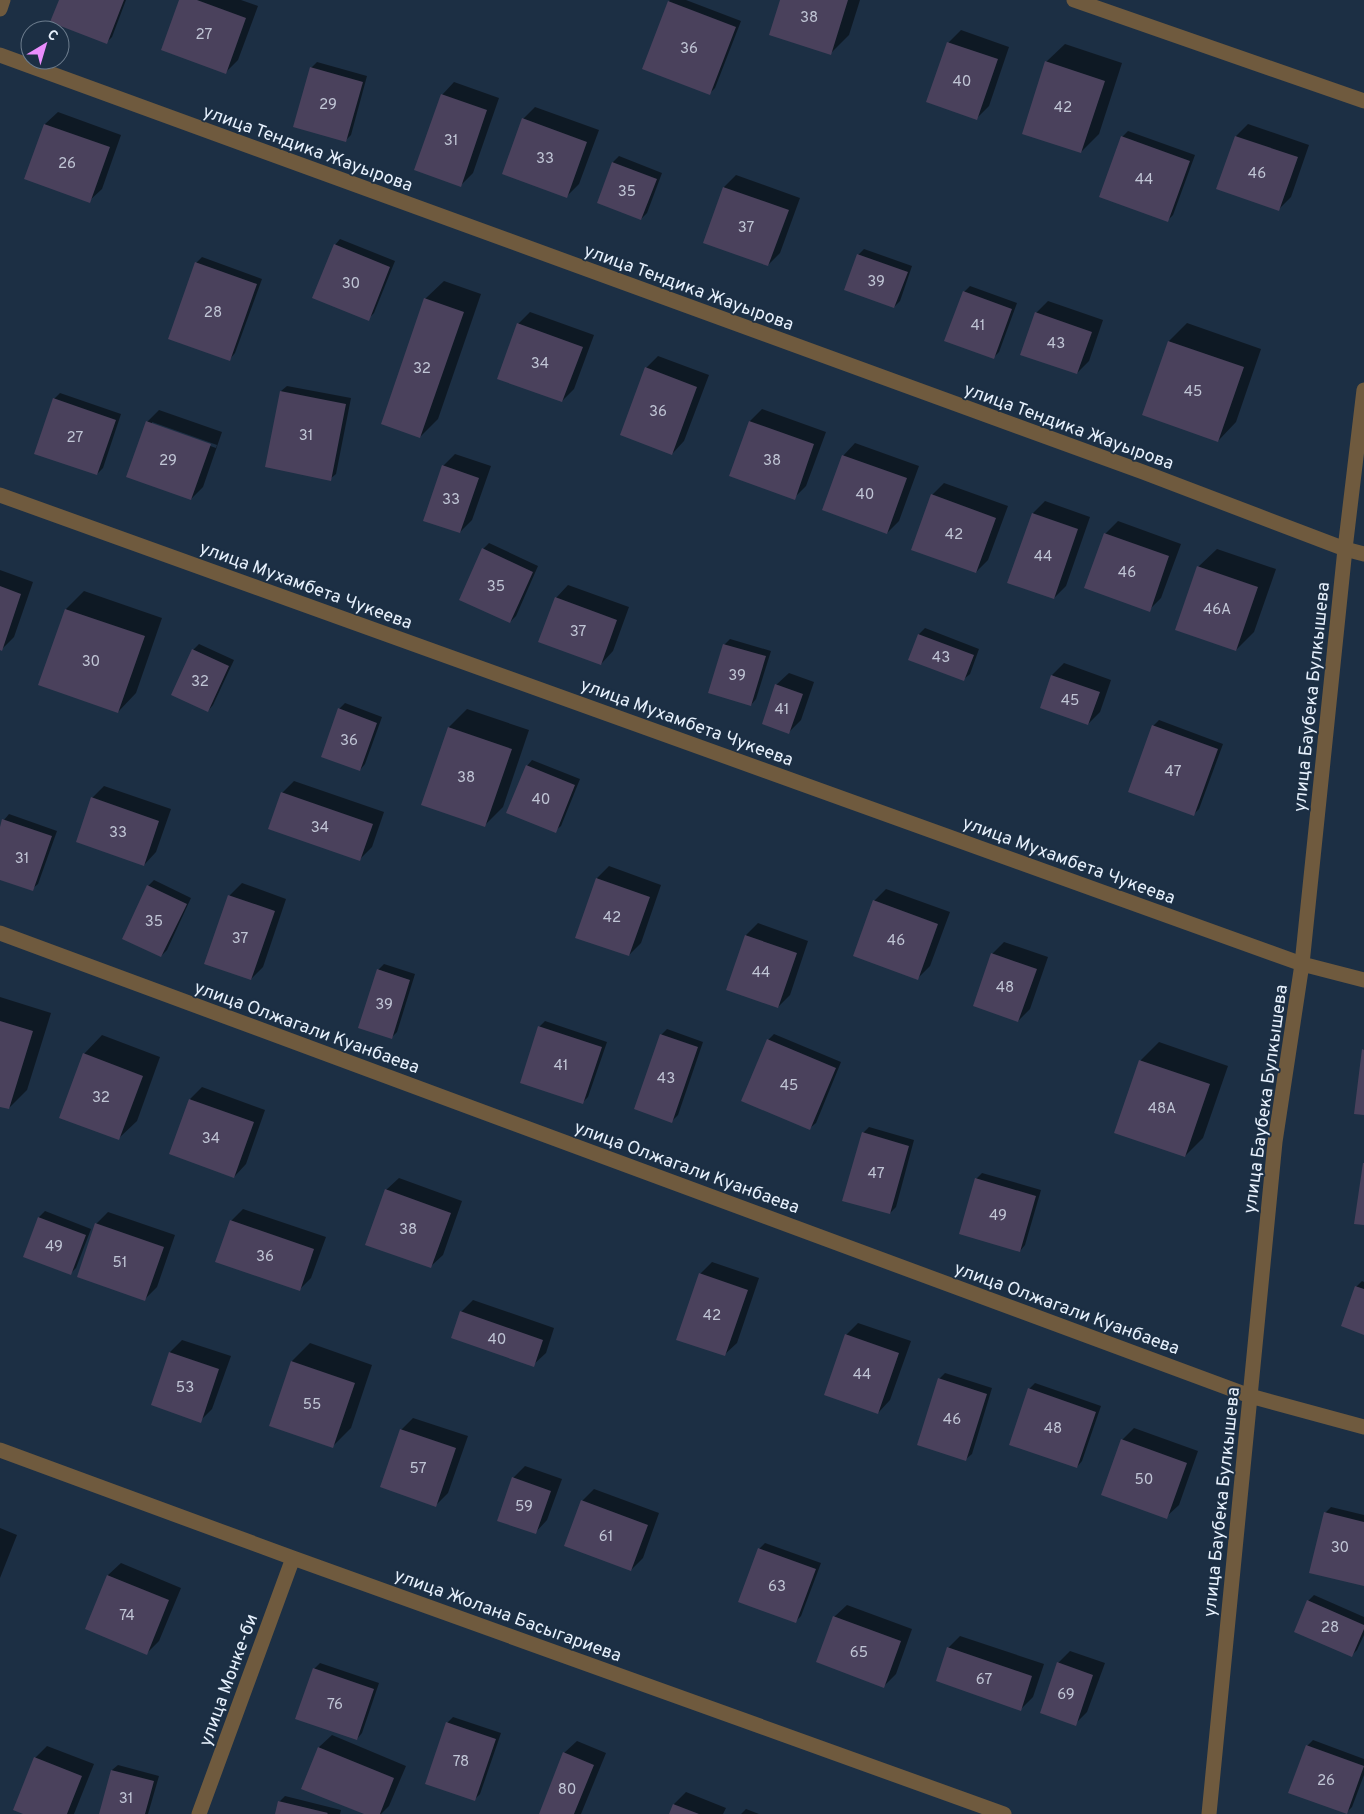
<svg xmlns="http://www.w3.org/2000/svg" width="1364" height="1814" font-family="Overpass,sans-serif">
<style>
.shadow{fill:#0007;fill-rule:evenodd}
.building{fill:#4a415c}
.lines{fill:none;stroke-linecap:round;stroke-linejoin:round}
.minor{stroke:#6f5a3e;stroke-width:15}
.labels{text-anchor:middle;stroke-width:4;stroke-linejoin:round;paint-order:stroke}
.number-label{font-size:15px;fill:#c0c5d5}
.street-label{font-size:18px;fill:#e7f1fd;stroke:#1c2f44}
</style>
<rect width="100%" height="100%" fill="#1c2f44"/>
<path class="shadow" d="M60,0h66l-14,37 -6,6z
M180,0h61l17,6 -20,54 -12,12z
M670,0h16l55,21 -26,67 -5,5 -41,-92z
M781,0h79l-11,35 -18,18z
M961,30l48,17 -20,59 -12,12 -49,-16 21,-60z
M1065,44l57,19 -23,71 -18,18 -35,-90z
M317,62l50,14 -16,59 -6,6 -34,-73z
M454,82l45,16 -26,75 -12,12 -19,-90z
M535,107l64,23 -20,54 -12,12 -44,-77z
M58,112l63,23 -19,54 -13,12 -63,-23 19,-54z
M1248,124l61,21 -18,52 -12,12 -43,-73z
M1128,131l67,24 -22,60 -6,6 -45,-84z
M619,156l43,17 -15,40 -6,6 -43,-17 15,-40z
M736,175l64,23 -20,55 -12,12 -63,-23 19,-55z
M340,239l55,22 -21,52 -6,6 -33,-74z
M864,249l48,17 -12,35 -6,6 -36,-52z
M202,257l60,22 -27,74 -5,6 -34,-96z
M444,281l37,13 -43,125 -18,18 5,-138z
M970,286l47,17 -18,49 -6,6 -29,-66z
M1048,301l55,19 -14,41 -12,12 -41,-60z
M530,312l64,23 -20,54 -12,12 -44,-77z
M1187,323l74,26 -25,73 -18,19 -49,-100z
M658,356l51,19 -25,66 -12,13 -26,-86z
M287,386l64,12 -15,76 -6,5 -49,-88z
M60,393l61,21 -18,54 -6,6 -43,-75z
M762,409l64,23 -20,54 -12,12 -63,-22 19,-55z
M159,410l63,22 -19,55 -12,12 -44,-77zM152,422l65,23 -1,3 -64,-23z
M855,443l64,23 -20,55 -12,12 -44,-77z
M455,454l36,12 -19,54 -12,12 -17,-66z
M944,483l64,23 -20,54 -12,12 -44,-77z
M1045,501l45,16 -24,69 -12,12 -21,-85z
M1118,521l63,23 -20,54 -12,12 -44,-76z
M489,543l49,23 -22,50 -6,6 -27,-73z
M1217,549l59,20 -22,63 -18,18 -38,-83z
M0,570l33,12 -19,55 -13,13 -1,-1z
M568,585l61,22 -16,44 -12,13 -45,-66z
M84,591l78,27 -26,75 -18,19 -52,-103z
M925,628l54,21 -9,25 -6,5 -55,-20 10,-25z
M730,639l41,12 -15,48 -5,6 -27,-60z
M199,644l35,16 -21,45 -5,6 -15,-61z
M1064,663l47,17 -11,32 -12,12 -36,-49z
M789,673l25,9 -13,38 -12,12 -13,-47z
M345,703l37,14 -17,47 -5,6 -21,-61z
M467,709l62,21 -26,77 -19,19 -61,-22 26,-77z
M1159,720l64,24 -24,65 -5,5 -41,-88z
M532,760l48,19 -19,47 -6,5 -28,-65z
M294,781l90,31 -12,35 -12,12 -78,-66z
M104,786l67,23 -15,43 -12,13 -52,-67z
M9,814l48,17 -19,53 -6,5 -32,-11v-47l4,-11z
M609,866l52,19 -20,58 -12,12 -32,-77z
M154,880l37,18 -24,52 -6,6 -13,-70z
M242,883l44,16 -23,68 -12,12 -45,-16 24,-68z
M886,889l64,23 -20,54 -12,12 -44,-77z
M758,923l50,18 -18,54 -12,12 -32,-72z
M1004,942l44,15 -18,52 -12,12 -26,-67z
M384,964l31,10 -18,58 -5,5 -14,-67z
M0,997l51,16 -24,77 -18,18 -9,-3z
M545,1021l62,21 -19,55 -5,5 -44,-75z
M667,1029l36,13 -25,73 -6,6 -11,-86z
M774,1034l67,28 -25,61 -6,5 -42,-88z
M102,1035l58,22 -23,64 -19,18 -34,-85z
M1159,1042l69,24 -25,72 -18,18 -69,-24 25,-72z
M202,1087l63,23 -19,54 -12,13 -44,-78z
M869,1127l45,13 -18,67 -6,6 -27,-80z
M982,1173l59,17 -16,55 -5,6 -44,-72z
M399,1178l63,23 -19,54 -13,12 -44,-77z
M243,1209l83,28 -15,41 -12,12 -68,-69z
M45,1211l46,18 -15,39 -6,6 -45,-18 14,-39z
M108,1212l67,23 -18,52 -12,12 -49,-75z
M712,1262l47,16 -22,65 -13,12 -24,-81z
M1362,1281l2,1v52l-8,-47z
M473,1300l81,28 -8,25 -13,12 -72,-53z
M858,1323l53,18 -21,59 -12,13 -32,-78z
M182,1340l49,16 -19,53 -12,12 -48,-17 18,-52z
M310,1343l62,22 -21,63 -19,19 -62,-22 22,-64z
M945,1373l47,15 -20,66 -6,5 -27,-80z
M1035,1383l66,23 -19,55 -5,6 -48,-78z
M413,1418l55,18 -20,57 -12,12 -35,-75z
M1134,1428l64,23 -19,54 -13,12 -44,-77z
M525,1466l37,13 -15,41 -12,13 -22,-55z
M594,1489l65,24 -16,45 -12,12 -49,-69z
M1331,1507l33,8v69l-39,-71z
M0,1528l17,7 -17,43z
M765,1543l56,20 -20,53 -6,6 -36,-73z
M121,1563l60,25 -22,53 -12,12 -60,-24 21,-54z
M1314,1595l50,22v18l-7,15 -6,6 -43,-55z
M847,1605l65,24 -16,45 -12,12 -50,-69z
M960,1636l84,28 -11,33 -12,12 -73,-61z
M1070,1651l35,12 -18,49 -12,12 -17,-61z
M320,1663l59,20 -17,50 -5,6 -43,-70z
M453,1717l48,16 -21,61 -6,6 -48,-17 22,-61z
M332,1735l74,31 -17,40 -8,8h-14l-64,-26 16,-41z
M1313,1740l51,19v16l-12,32 -6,6 -39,-67z
M577,1741l29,12 -25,61h-41l24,-61z
M47,1746l47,18 -20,50h-48l9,-56z
M118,1765l41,11 -11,38h-47l11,-44z
M686,1792l40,16 -3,6h-53l4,-10z
M285,1796l56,14 -1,4h-64l3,-12z
M746,1809l13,5h-18z"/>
<path class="building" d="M59,0h65l-17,44 -57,-22z
M179,0h18l49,18 -20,56 -65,-24z
M780,0h68l-17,55 -62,-20z
M668,1l68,26 -26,68 -68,-26z
M947,42l51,17 -21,61 -51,-18z
M1045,61l60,20 -24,72 -59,-19z
M310,67l53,15 -17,60 -53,-15z
M441,94l46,16 -26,77 -47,-17z
M522,118l65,24 -20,56 -65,-24z
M44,124l66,23 -20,56 -66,-24z
M1121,136l69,25 -22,61 -69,-25z
M1235,136l63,21 -19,54 -63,-22z
M612,162l45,17 -16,41 -44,-17z
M723,187l66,23 -21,56 -65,-23z
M334,244l56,23 -21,54 -57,-23z
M857,254l51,18 -14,36 -50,-18z
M195,262l62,22 -27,77 -62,-22z
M963,291l49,18 -18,50 -50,-18z
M424,298l40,14 -44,126 -39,-14z
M1035,312l57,20 -15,42 -57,-19z
M517,323l66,24 -21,55 -65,-23z
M1168,341l76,26 -26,75 -76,-27z
M645,367l52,20 -25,68 -52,-20z
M280,391l66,13 -15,77 -66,-14z
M53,398l63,22 -19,55 -63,-21z
M146,421l65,23 -20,56 -65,-23z
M749,421l65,23 -19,56 -66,-24z
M842,455l65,23 -20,56 -65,-24z
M442,465l37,13 -19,55 -37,-12z
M931,494l65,24 -20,55 -65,-23z
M1032,513l46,16 -24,70 -47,-16z
M1104,533l65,23 -19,56 -66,-24z
M482,548l51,24 -23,51 -51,-23z
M1197,566l61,21 -22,64 -61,-21z
M0,586l21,8 -19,57 -2,-1z
M555,597l62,23 -16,45 -63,-23z
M65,609l80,27 -27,77 -80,-28z
M918,634l56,21 -10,26 -56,-21z
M723,644l43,12 -15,50 -43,-13z
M192,649l37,17 -21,46 -37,-17z
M1051,675l49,17 -12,33 -48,-17z
M775,684l28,10 -14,40 -27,-10z
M338,708l39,15 -17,48 -39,-14z
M1152,725l66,24 -24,67 -66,-24z
M448,727l64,22 -27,78 -64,-22z
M526,765l49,20 -19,48 -50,-20z
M281,792l92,32 -13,37 -92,-32z
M91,797l68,24 -15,45 -68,-24z
M2,819l50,17 -19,55 -33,-11v-53z
M596,878l54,19 -21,59 -54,-18z
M147,885l40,19 -26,53 -39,-18z
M228,895l47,16 -24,69 -47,-16z
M873,900l65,24 -20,56 -65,-24z
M745,935l52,18 -19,55 -52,-18z
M991,953l46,16 -19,53 -45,-16z
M377,969l33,11 -18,59 -34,-11z
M0,1021l33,10 -24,78 -9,-2z
M538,1026l64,21 -19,57 -63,-21z
M660,1034l38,13 -26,76 -38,-14z
M767,1039l69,29 -26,62 -69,-29z
M1362,1049l2,1v65l-10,-1z
M83,1053l60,23 -24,64 -60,-22z
M1139,1060l71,24 -25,73 -71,-24z
M189,1099l65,23 -20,56 -65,-24z
M862,1132l47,14 -19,68 -48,-13z
M1363,1163h1v62l-10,-1z
M975,1178l61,18 -16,56 -61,-18z
M385,1189l66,24 -20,55 -66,-23z
M38,1217l48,18 -15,40 -48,-18z
M230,1220l84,29 -14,42 -85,-29z
M95,1223l69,24 -19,54 -68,-24z
M699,1273l49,17 -23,66 -49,-16z
M1355,1286l9,3v46l-23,-9z
M460,1311l83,29 -9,27 -83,-29z
M845,1334l54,19 -21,61 -54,-19z
M169,1352l50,17 -18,54 -50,-18z
M291,1361l64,22 -22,65 -64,-22z
M938,1378l49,16 -21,67 -49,-16z
M1028,1388l68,24 -19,56 -68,-23z
M400,1429l56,19 -20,59 -56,-20z
M1121,1439l66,24 -20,56 -66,-24z
M512,1477l39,14 -15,43 -39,-13z
M581,1500l67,25 -17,46 -67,-25z
M1324,1512l40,10v64l-55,-13z
M758,1548l58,21 -20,54 -58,-21z
M107,1575l62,25 -22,55 -62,-26z
M1307,1600l57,25v4l-12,28 -58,-25z
M833,1616l68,25 -17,47 -68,-26z
M947,1647l85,29 -11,35 -85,-30z
M1057,1662l36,13 -17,51 -36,-13z
M313,1668l61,21 -17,51 -62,-21z
M446,1722l50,17 -21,62 -50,-17z
M1306,1745l58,21 -17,48 -59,-21z
M318,1747l76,31 -14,36h-16l-63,-25z
M563,1752l31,13 -20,49h-35z
M34,1757l48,19 -15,38h-44l-10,-4z
M111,1770l43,11 -9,33h-46z
M278,1801l50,12 -1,1h-52z
M673,1804l26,10h-30z"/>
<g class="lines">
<path class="minor" d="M1074,0l290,101
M0,9l3,-9
M0,55l1143,417 202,77 19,5
M0,495l1302,469 62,16
M0,933l1250,463 114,31
M0,1450l293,108 711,256
M199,1814l94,-256
M1209,1814l66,-672 27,-178 43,-415 19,-159"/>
</g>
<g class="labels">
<g class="number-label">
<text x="809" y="22">38</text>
<text x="204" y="39">27</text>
<text x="689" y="53">36</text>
<text x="962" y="86">40</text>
<text x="328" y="109">29</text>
<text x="1063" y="112">42</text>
<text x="451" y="145">31</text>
<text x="545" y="163">33</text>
<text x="67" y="168">26</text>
<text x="1257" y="178">46</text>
<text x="1144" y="184">44</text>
<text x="627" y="196">35</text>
<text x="746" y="232">37</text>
<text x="876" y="286">39</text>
<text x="351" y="288">30</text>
<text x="213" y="317">28</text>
<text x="978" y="330">41</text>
<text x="1056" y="348">43</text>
<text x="540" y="368">34</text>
<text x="422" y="373">32</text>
<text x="1193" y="396">45</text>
<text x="658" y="416">36</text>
<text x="306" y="440">31</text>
<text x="75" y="442">27</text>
<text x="168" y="465">29</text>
<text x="772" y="465">38</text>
<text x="865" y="499">40</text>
<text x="451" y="504">33</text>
<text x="954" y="539">42</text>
<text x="1043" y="561">44</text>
<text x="1127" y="577">46</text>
<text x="496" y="591">35</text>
<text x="1217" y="614">46А</text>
<text x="578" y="636">37</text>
<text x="941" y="662">43</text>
<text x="91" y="666">30</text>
<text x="737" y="680">39</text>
<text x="200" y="686">32</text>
<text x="1070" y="705">45</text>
<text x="782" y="714">41</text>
<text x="349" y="745">36</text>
<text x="1173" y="776">47</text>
<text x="466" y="782">38</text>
<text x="541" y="804">40</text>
<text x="320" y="832">34</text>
<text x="118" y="837">33</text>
<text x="22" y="863">31</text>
<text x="612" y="922">42</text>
<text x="154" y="926">35</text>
<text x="240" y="943">37</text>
<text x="896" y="945">46</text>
<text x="761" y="977">44</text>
<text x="1005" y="992">48</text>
<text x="384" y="1009">39</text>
<text x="561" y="1070">41</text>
<text x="666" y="1083">43</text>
<text x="789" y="1090">45</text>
<text x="101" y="1102">32</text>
<text x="1162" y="1113">48А</text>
<text x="211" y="1143">34</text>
<text x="876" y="1178">47</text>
<text x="998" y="1220">49</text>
<text x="408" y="1234">38</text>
<text x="54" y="1251">49</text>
<text x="265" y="1261">36</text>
<text x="120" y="1267">51</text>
<text x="712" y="1320">42</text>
<text x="497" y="1344">40</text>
<text x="862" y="1379">44</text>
<text x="185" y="1392">53</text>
<text x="312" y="1409">55</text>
<text x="952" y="1424">46</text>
<text x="1053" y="1433">48</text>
<text x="418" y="1473">57</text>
<text x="1144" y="1484">50</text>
<text x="524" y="1511">59</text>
<text x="606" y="1541">61</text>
<text x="1340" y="1552">30</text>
<text x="777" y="1591">63</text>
<text x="127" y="1620">74</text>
<text x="1330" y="1632">28</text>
<text x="859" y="1657">65</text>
<text x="984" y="1684">67</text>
<text x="1066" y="1699">69</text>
<text x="335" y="1709">76</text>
<text x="461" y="1766">78</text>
<text x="1326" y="1785">26</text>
<text x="567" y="1794">80</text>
<text x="126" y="1803">31</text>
</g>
<g class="street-label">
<text transform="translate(308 148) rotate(20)" y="6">улица Тендика Жауырова</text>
<text transform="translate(689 287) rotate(20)" y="6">улица Тендика Жауырова</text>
<text transform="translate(1069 426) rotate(20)" y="6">улица Тендика Жауырова</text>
<text transform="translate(306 585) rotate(20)" y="6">улица Мухамбета Чукеева</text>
<text transform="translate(1311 697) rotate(-84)" y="6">улица Баубека Булкышева</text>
<text transform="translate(687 722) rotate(20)" y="6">улица Мухамбета Чукеева</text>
<text transform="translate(1069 860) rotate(20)" y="6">улица Мухамбета Чукеева</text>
<text transform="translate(307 1027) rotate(20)" y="6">улица Олжагали Куанбаева</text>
<text transform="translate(1265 1099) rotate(-82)" y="6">улица Баубека Булкышева</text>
<text transform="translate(687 1167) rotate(20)" y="6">улица Олжагали Куанбаева</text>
<text transform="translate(1067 1308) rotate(20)" y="6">улица Олжагали Куанбаева</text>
<text transform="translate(1221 1502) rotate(-84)" y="6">улица Баубека Булкышева</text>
<text transform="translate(508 1615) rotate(20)" y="6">улица Жолана Басыгариева</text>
<text transform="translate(228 1680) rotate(-70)" y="6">улица Монке-би</text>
</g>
</g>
<g transform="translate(45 45) rotate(38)"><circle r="24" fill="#1c2f44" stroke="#6d7d8e"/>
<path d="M0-4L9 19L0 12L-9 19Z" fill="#ea8dfd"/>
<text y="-8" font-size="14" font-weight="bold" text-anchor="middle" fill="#e7f1fd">С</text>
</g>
</svg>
